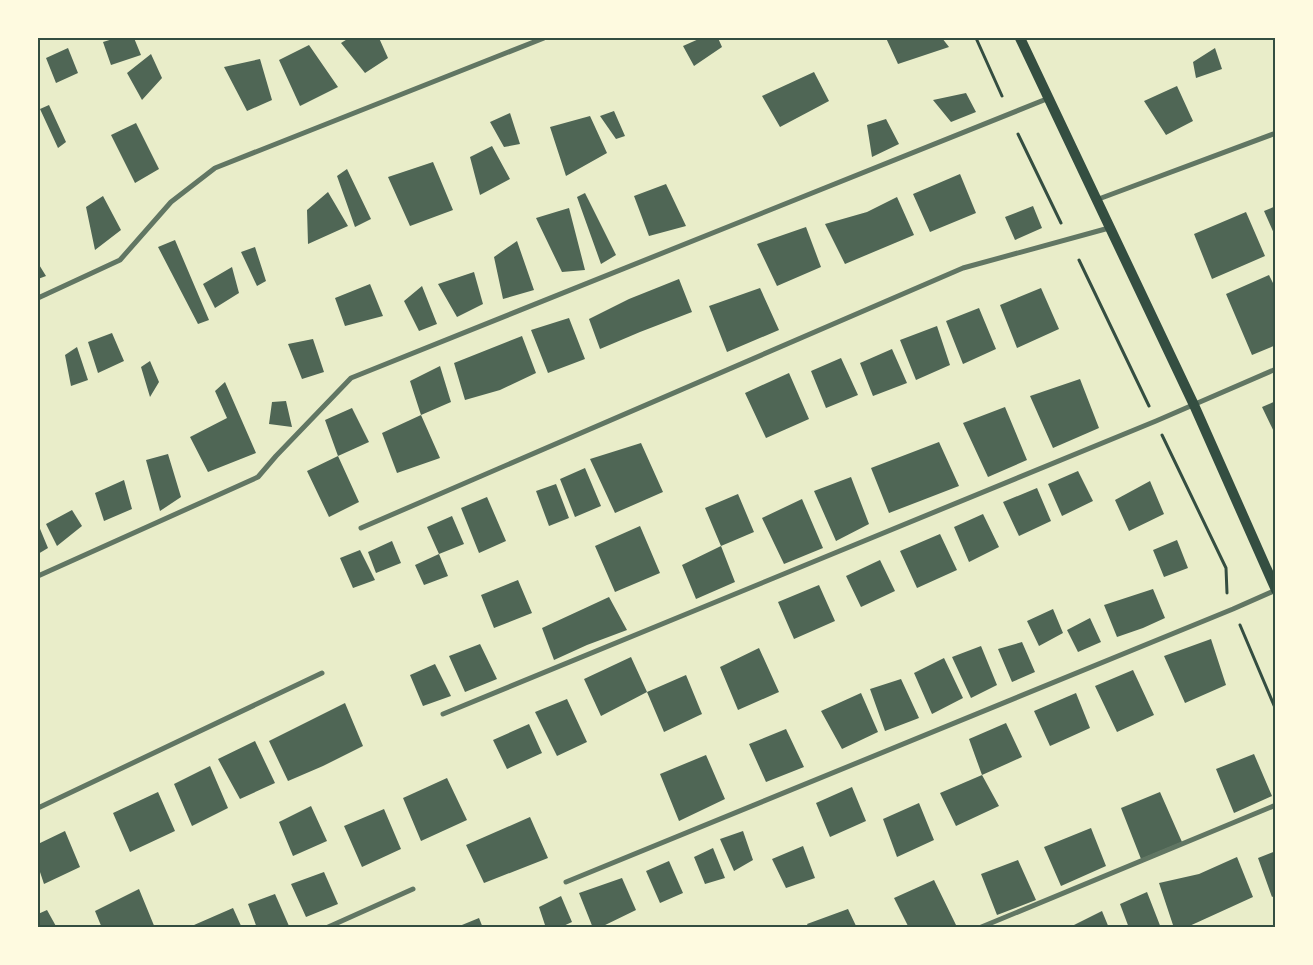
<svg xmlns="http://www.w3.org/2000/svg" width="1313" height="965" font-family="'Playfair Display',serif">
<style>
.building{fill:#4f6655}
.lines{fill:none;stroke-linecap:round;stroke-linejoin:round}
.path{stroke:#344e41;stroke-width:3}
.minor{stroke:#617663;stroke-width:5}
.secondary{stroke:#344e41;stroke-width:10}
.neatline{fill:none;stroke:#344e41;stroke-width:2}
</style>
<rect width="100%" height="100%" fill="#e9edc9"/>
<path class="building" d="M116,38h18l7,17 -30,10 -8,-23z
M349,38h30l9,20 -23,15 -24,-30z
M701,38h17l4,9 -28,19 -11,-20z
M886,38h56l7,9 -51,17z
M309,45l29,42 -38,19 -21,-46z
M68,48l10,25 -22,10 -10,-25z
M1215,48l7,21 -26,9 -3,-16z
M151,54l11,24 -20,22 -15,-27z
M260,59l12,41 -25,11 -23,-44z
M814,72l15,29 -49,26 -18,-31z
M1177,86l16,35 -27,14 -22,-34z
M966,93l10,19 -25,10 -18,-22z
M49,105l17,37 -8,6 -18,-39z
M614,111l11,25 -9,3 -16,-23z
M510,113l10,31 -16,3 -14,-25z
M590,116l17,37 -41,23 -16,-49z
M886,119l13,25 -27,13 -5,-32z
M136,123l23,46 -24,14 -24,-48z
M492,146l18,33 -30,16 -10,-38z
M433,162l20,48 -43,16 -22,-49z
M347,169l24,50 -16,8 -18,-51z
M960,174l16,39 -46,19 -17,-38z
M666,184l20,42 -37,10 -15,-40z
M328,192l20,34 -40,18 -1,-34z
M585,193l31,62 -15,9 -24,-67z
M103,196l18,34 -26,20 -9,-43z
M897,197l17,38 -69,29 -20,-40 42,-12z
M1033,206l9,22 -27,12 -10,-23z
M1276,206v32l-12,-27z
M569,208l16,62 -23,2 -26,-54z
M1246,212l19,44 -53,23 -18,-45z
M806,227l15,40 -44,19 -20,-42z
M175,240l34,80 -11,4 -40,-77z
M517,241l17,49 -31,9 -9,-42z
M255,247l11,34 -9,5 -16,-34z
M38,263l8,13 -8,3z
M232,267l7,26 -24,15 -12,-24z
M474,272l9,32 -26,13 -19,-33z
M1269,275l7,14v56l-24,10 -26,-61z
M679,279l13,33 -52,20 -40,17 -11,-30 40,-20z
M370,284l13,32 -38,10 -10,-28z
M422,286l15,38 -18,7 -15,-30z
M760,288l19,42 -52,22 -18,-46z
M1041,288l18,41 -42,19 -17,-43z
M979,308l17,41 -33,15 -17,-43z
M569,318l16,41 -37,14 -17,-43z
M937,326l13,39 -34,15 -16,-40z
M112,333l12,28 -26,12 -10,-31z
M522,336l14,37 -36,17 -35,10 -11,-37z
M313,339l11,33 -22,7 -14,-35z
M77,347l11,33 -17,6 -6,-31z
M892,349l15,34 -34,13 -13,-33z
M841,358l17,37 -32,13 -15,-37z
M150,361l9,21 -9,15 -9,-30z
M440,366l11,36 -30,13 -11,-34z
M789,373l20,46 -43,19 -21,-45z
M1080,379l19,49 -46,20 -23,-52z
M225,382l31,71 -48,19 -18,-35 37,-19 -12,-27z
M286,401l6,26 -23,-3 3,-22z
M1276,401v35l-14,-29z
M1005,407l22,53 -39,17 -25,-54z
M352,408l17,34 -31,14 -13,-36z
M421,415l19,43 -43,15 -15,-40z
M939,442l20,44 -70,27 -18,-45z
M641,443l22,49 -48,21 -25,-54z
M168,454l13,43 -21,14 -14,-51z
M338,456l21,46 -30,15 -22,-46z
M585,468l16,38 -26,11 -15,-38z
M1078,471l15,30 -31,15 -14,-32z
M851,477l18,47 -33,17 -22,-50z
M124,480l8,29 -28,12 -9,-28z
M1150,481l14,33 -35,17 -14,-31z
M556,484l13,34 -20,8 -13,-35z
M1037,488l14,33 -32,15 -16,-34z
M738,494l16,38 -33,14 -16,-38z
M487,497l19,44 -27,12 -18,-45z
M802,499l21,49 -39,16 -22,-46z
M72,510l10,16 -25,20 -11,-22z
M983,514l16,33 -30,15 -15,-35z
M452,516l12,28 -25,10 -12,-27z
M38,524l10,24 -10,6z
M640,526l20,47 -45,19 -20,-46z
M940,534l17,36 -40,18 -17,-37z
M1177,540l11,28 -24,9 -11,-27z
M392,541l9,22 -25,10 -8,-21z
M721,546l14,36 -39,17 -14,-34z
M360,550l15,30 -22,8 -13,-30z
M439,554l9,22 -24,9 -9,-20z
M880,560l15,31 -34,16 -15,-31z
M518,580l14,33 -38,15 -13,-33z
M819,585l16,36 -41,18 -16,-37z
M1153,589l12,29 -22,10 -26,9 -13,-32z
M609,597l18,33 -40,15 -33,15 -12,-32z
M1053,609l10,24 -24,13 -12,-25z
M1090,618l11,24 -23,10 -11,-22z
M1211,639l15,46 -41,18 -21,-47z
M1022,642l13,30 -23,10 -14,-33z
M480,644l17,35 -32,13 -16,-36z
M981,646l16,39 -26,13 -19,-41z
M759,648l20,44 -41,18 -18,-43z
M631,657l16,35 -46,24 -17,-37z
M944,658l19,40 -31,16 -18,-41z
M435,664l16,32 -28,10 -13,-31z
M1133,670l21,45 -37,17 -22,-46z
M686,675l16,39 -38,18 -17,-40z
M901,679l18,39 -34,13 -15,-42z
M861,693l17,39 -36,17 -21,-38z
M1076,693l14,35 -40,18 -16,-35z
M567,699l20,43 -30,14 -22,-44z
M345,703l18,43 -40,20 -35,15 -19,-40z
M1006,723l16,34 -40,18 -13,-36z
M529,724l13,29 -35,16 -14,-29z
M786,729l18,38 -38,15 -17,-38z
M255,741l20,42 -35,16 -22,-40z
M1254,754l18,42 -38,17 -18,-44z
M706,755l19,44 -46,22 -19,-47z
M210,766l18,42 -36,18 -18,-42z
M982,775l17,31 -43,20 -16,-33z
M447,778l20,42 -46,21 -18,-43z
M852,787l14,34 -36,16 -14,-34z
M158,792l17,39 -45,21 -17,-39z
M1160,792l22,50 -41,17 -20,-51z
M919,803l15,37 -37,17 -14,-38z
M311,806l16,35 -34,15 -14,-34z
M384,809l17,40 -39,18 -18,-41z
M530,817l18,41 -64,25 -18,-38z
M1091,828l15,38 -45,20 -17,-39z
M65,831l15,36 -36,17 -6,-18v-22z
M743,831l10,29 -19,11 -14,-32z
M803,846l12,32 -29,10 -14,-29z
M713,848l12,30 -20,6 -11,-27z
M1276,851v44l-4,2 -14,-39z
M1237,857l16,40 -68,31h-11l-15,-45 40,-9z
M1018,860l18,40 -39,15 -16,-41z
M669,861l14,32 -23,10 -14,-32z
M324,872l14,32 -32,13 -15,-33z
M622,878l14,32 -37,18h-6l-14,-35z
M934,880l22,45 -6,3h-41l-15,-30z
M139,889l16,39h-53l-7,-17z
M1147,892l14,36h-32l-9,-24z
M275,894l14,32 -3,2h-29l-9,-24z
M561,896l11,26 -13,6h-13l-7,-21z
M233,908l9,20h-47l-1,-3z
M848,909l9,19h-48l-2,-4z
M47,910l10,18h-19v-14z
M1102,911l7,17h-41z
M479,918l4,10h-26v-1z"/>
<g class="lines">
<path class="path" d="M976,38l26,58
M1018,134l43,89
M1079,260l70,146
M1162,435l64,133 1,25
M1240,625l36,85"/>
<path class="minor" d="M1096,200l180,-67
M38,298l82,-38 51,-58 44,-34 329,-130
M361,528l602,-260 146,-40
M38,576l220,-99 18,-21 75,-78 698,-280
M443,714l713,-293 120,-52
M38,808l284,-135
M566,882l667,-273 43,-19
M326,928l87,-39
M979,928l297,-123"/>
<path class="secondary" d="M1020,38l174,367 82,185"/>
</g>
<rect width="1313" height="965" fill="none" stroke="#fefae0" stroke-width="78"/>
<rect x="39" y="39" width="1235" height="887" class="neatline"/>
</svg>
